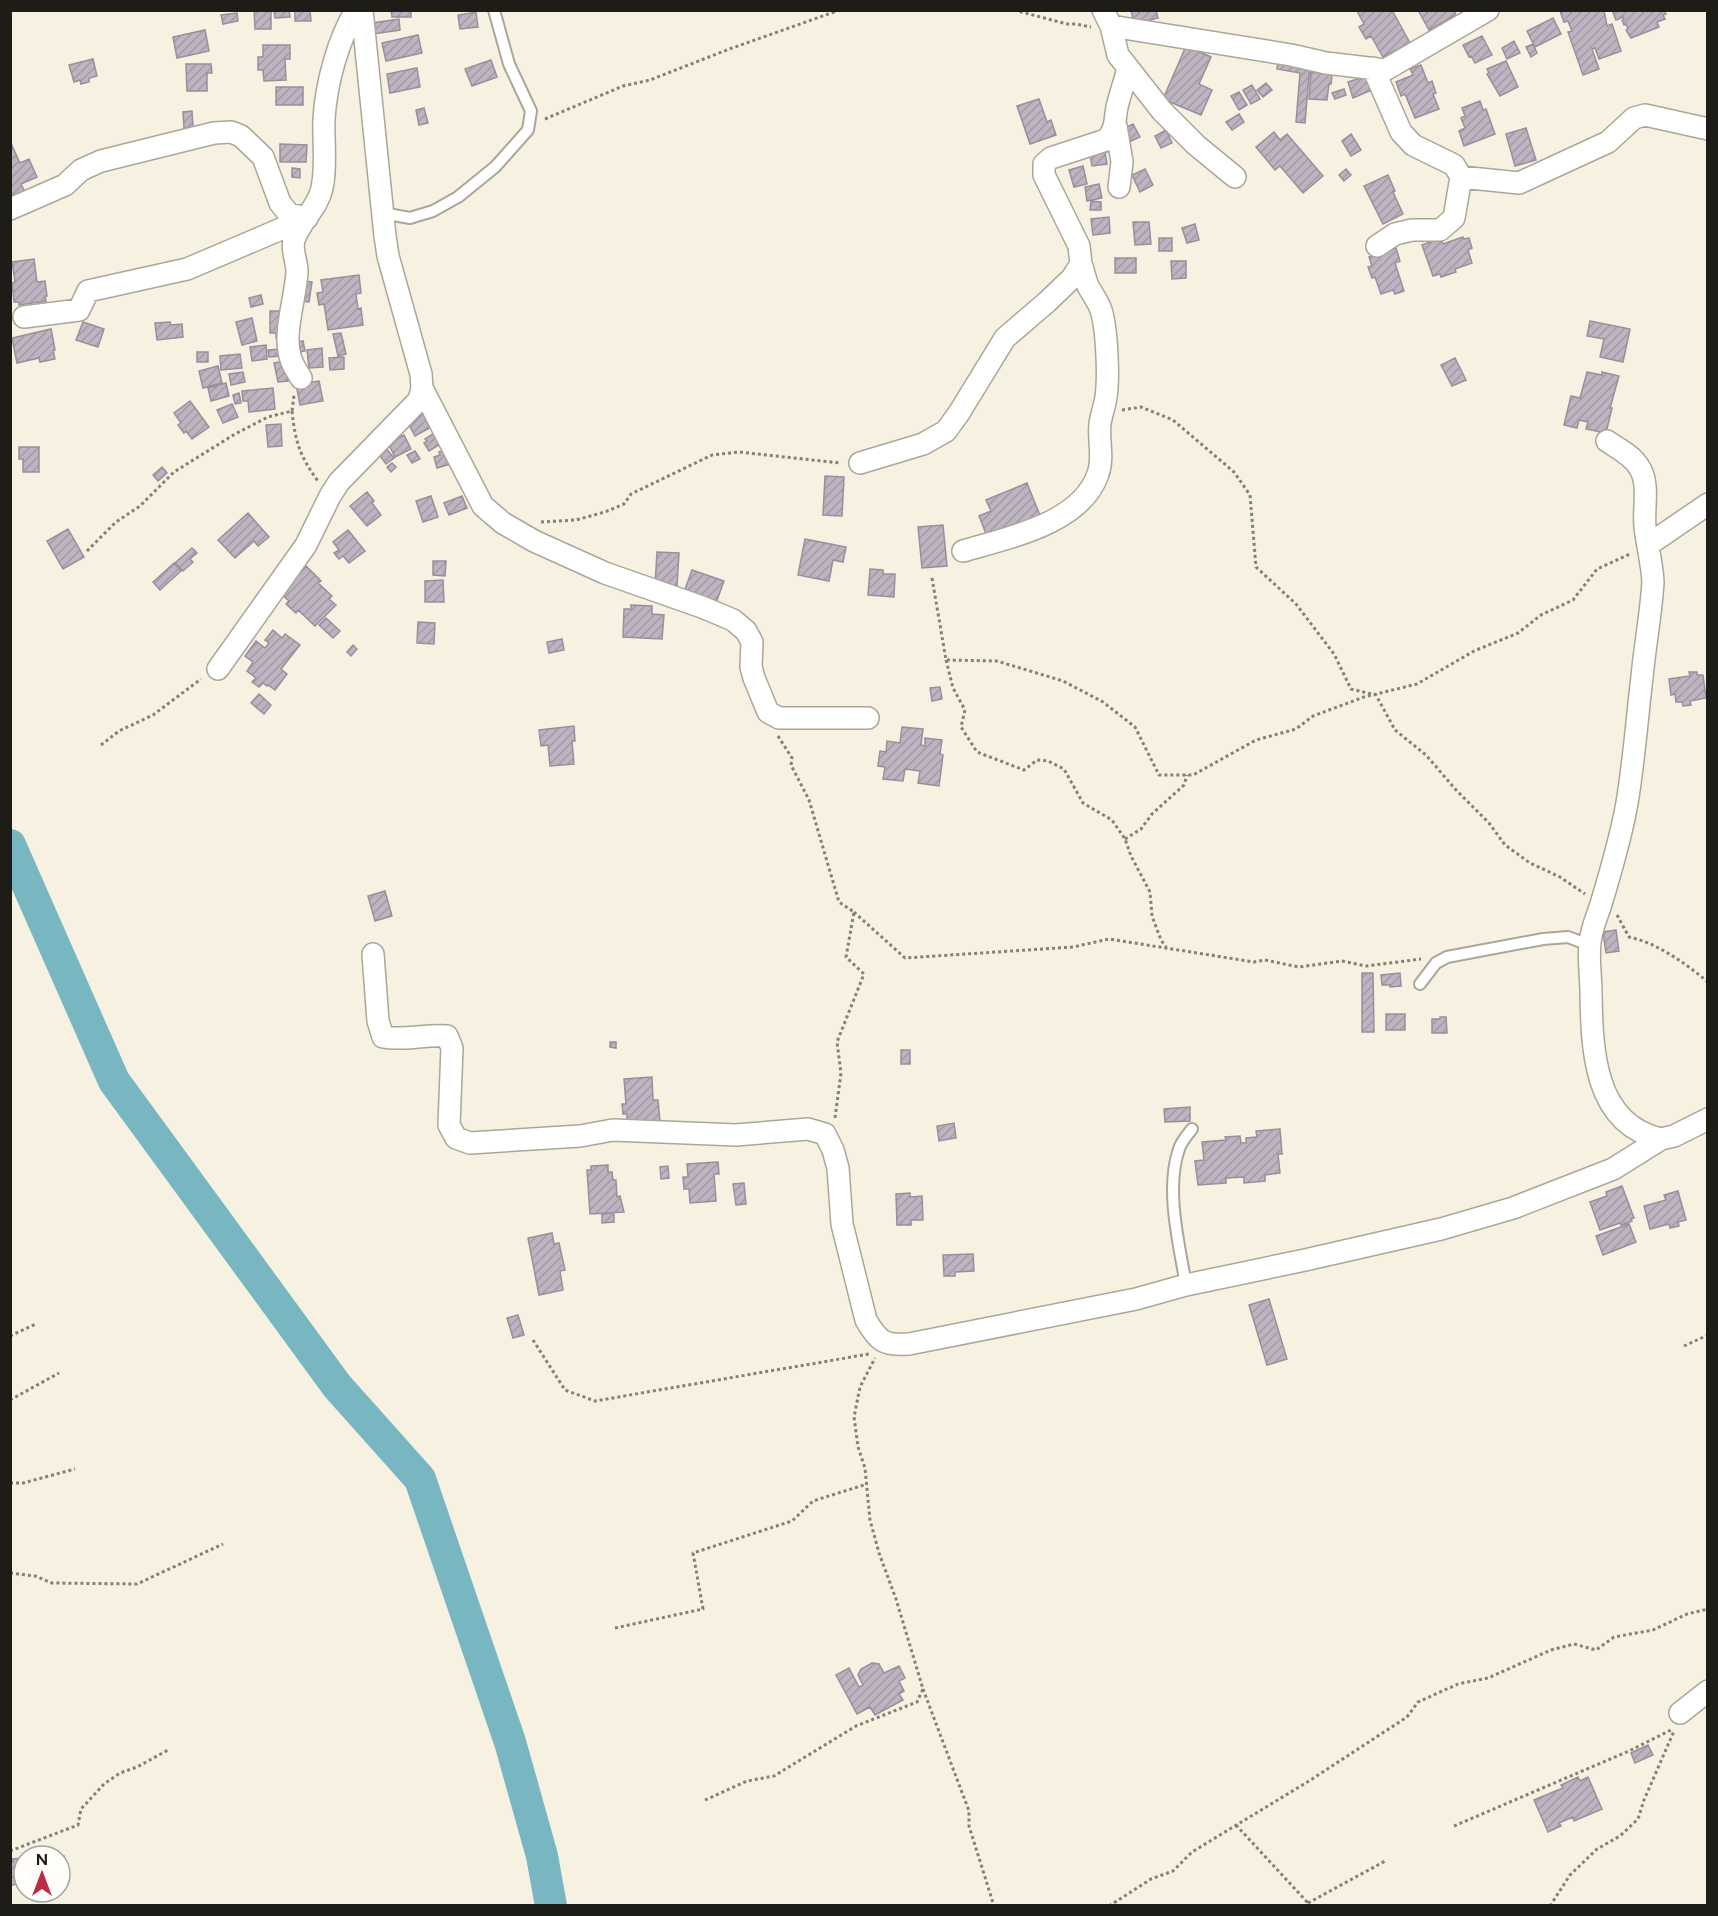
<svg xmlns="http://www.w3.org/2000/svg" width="1718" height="1916" font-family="Figtree,sans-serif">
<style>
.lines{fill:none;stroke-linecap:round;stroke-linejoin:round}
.river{stroke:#78b7c1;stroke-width:32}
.building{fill:url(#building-hatch);stroke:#998f9b;stroke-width:1.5}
.service-casing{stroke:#aba798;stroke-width:14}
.minor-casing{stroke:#aba798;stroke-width:24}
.path{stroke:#838075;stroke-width:3;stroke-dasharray:3 3;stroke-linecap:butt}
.service{stroke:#fff;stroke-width:10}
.minor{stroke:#fff;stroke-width:21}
</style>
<defs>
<pattern id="building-hatch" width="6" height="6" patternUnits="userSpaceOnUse" patternTransform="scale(1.5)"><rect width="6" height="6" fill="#beb4c1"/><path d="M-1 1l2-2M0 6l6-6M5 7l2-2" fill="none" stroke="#a39aa5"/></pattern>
</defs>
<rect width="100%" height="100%" fill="#f6f1e1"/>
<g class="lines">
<path class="river" d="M10,845l104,236 223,305 83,93 90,263 32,114 9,50"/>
</g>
<path class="building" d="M254,10h17v19h-16z
M274,10h15l1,7 -15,1z
M295,10h15l1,11h-16z
M391,10h20v7h-19z
M1131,10h25l2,8 -24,6z
M1392,10l18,33 -27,14 -12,-21 -5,3 -7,-12 5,-3 -7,-13z
M1418,10h36l2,5 -27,15z
M1562,10h42l3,16 5,-2 9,27 -22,8 -4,-11 -3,1 7,20 -16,6 -15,-43 4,-1 -4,-10 -4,1 -4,-11z
M1612,10h52l2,4 -3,1 2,4 -8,3 2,5 -28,11 -5,-8 2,-1 -2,-5 -2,1 -2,-5 2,-1 -1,-2 -7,3z
M476,12l2,15 -18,2 -2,-14z
M237,13l1,8 -15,3 -2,-9z
M1553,18l8,16 -26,13 -8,-16z
M399,19l1,11 -27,4 -1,-11z
M205,30l4,21 -32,7 -4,-21z
M418,35l4,18 -36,8 -4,-18z
M1482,36l10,19 -17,8 -4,-7 -2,1 -6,-12z
M1514,41l6,12 -13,6 -5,-11z
M1533,44l4,9 -6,4 -5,-10z
M263,45h27v14h-5l1,21 -22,1 -1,-11h-5v-13h5z
M1186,46l25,11 -12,27 13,6 -11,25 -38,-16z
M93,59l4,17 -8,2v4l-8,2 -1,-4 -6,2 -5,-17z
M1278,59l32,5 -5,59 -9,-1 4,-49 -23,-4z
M491,60l6,17 -25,9 -7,-17z
M1506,61l12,26 -18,9 -13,-22 2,-1 -2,-4z
M186,64h25l1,9h-5v18h-20z
M1421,65l7,18 4,-2 4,12 -3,1 6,15 -24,9 -10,-24 -4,2 -5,-14 17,-7 -3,-6z
M417,68l3,19 -30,6 -3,-19z
M1311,72l21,2 -1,10h-2l-2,16 -18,-1z
M1370,75l4,14 -21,9 -5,-16z
M1266,83l6,7 -9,7 -6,-7z
M1252,85l8,14 -9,5 -8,-14z
M276,87h27v18h-27z
M1344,89l2,6 -11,4 -3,-6z
M1239,92l8,13 -8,5 -8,-14z
M1039,99l8,23 4,-2 5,15 -26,9 -13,-38z
M1480,101l3,9 3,-1 9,25 -31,12 -5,-15 6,-3 -4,-10 4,-2 -3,-8z
M424,108l4,15 -9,2 -3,-15z
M192,111l1,16 -9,1 -1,-16z
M1239,114l5,8 -12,8 -6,-8z
M1133,124l7,13 -11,5 -7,-13z
M1526,128l10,32 -21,6 -9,-32z
M1166,130l6,13 -11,5 -6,-12z
M1274,132l6,8 7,-6 36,42 -20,17 -23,-27 -5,4 -19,-23z
M1351,134l10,16 -10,6 -9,-15z
M10,141l10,22 9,-4 8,18 -16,7 4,8 -15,6z
M280,144l27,1 -1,17h-26z
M1105,152l2,12 -15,2 -2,-11z
M1083,166l4,18 -13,3 -5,-17z
M292,168l8,1v9l-8,-1z
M1145,169l8,16 -13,7 -8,-17z
M1346,169l5,6 -7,6 -5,-6z
M1388,175l7,16 -2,1 10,22 -20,10 -19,-38z
M1099,184l3,14 -15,3 -2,-14z
M1091,201l10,1v8h-11z
M1109,217l1,16 -17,2 -2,-16z
M1133,222h16l2,22 -16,1z
M1195,224l4,16 -12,3 -5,-15z
M1463,237l1,2 5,-1 3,10 -4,2 4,13 -17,6 1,3 -15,5 -1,-3 -7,2 -11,-31 19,-7 2,6z
M1159,238h13v13h-13z
M1396,248l4,13 -5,2 9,28 -9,3 -2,-4 -12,4 -6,-17 -3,1 -4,-11 4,-1 -3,-9z
M1115,258h21v15h-21z
M34,259l3,23 8,-1 2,15h-2l1,5 -27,4v-3h-5l-2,-19 3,-1 -3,-20z
M1171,261h15v17l-14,1z
M359,275l2,18 -5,1 2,15 3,-1 2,17 -35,5 -4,-26 -5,1 -2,-12 6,-1 -2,-12z
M304,281l8,1 -3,20 -7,-1z
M261,295l2,9 -12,3 -2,-9z
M270,311h13v27h-7v-5h-6z
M252,318l5,23 -15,4 -6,-23z
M1590,321l40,8 -7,33 -23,-5 4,-18 -17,-3z
M83,322l21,7 -6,18 -22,-7z
M170,322l1,3 11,-1 1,13 -26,3 -2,-17z
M51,329l4,21h-2l2,9 -15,3 -1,-4 -22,5 -5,-25z
M341,333l5,21 -8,2 -5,-22z
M303,341l2,10 -11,2 -1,-10z
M266,345l1,14 -15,2 -2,-14z
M322,348l1,19 -14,1 -2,-18z
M282,349l1,7 -14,1 -1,-7z
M197,352h11v10h-11z
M240,354l2,14 -21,2 -1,-14z
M344,357v12l-14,1 -1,-12z
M1455,358l11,22 -14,6 -11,-21z
M284,361l4,20 -10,1 -4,-19z
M218,366l4,17 -19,5 -4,-17z
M243,372l2,10 -14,3 -2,-11z
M1587,372l15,3v-3l17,4 -9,32h2l-6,25 -20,-4 2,-7 -9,-2 -2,8 -13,-3 7,-29 9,2z
M319,381l4,20 -23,4 -3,-16 9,-2v-4z
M226,383l3,13 -18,5 -3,-13z
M273,388l2,21 -26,3 -1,-11h-5l-1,-10z
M239,393l2,10 -6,1 -2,-9z
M190,401l19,26 -17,12 -6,-8 -2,2 -6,-8 3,-2 -7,-10z
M232,404l6,13 -15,6 -6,-13z
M423,412l12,13 -20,11 -6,-11 7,-4 -2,-4z
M281,424l1,22 -14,1 -2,-22z
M436,432l6,11 -13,8 -5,-8 3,-2 -2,-2z
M404,435l7,14 -16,8 -7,-14z
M19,447h20v25h-16v-13h-4z
M385,447l9,11 -8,6 -9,-12z
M450,449l4,14 -17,5 -3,-11 6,-2 -1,-3z
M415,451l5,8 -8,4 -5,-8z
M392,463l4,4 -5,5 -4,-5z
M162,467l5,6 -9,8 -5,-6z
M825,476l19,1 -2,39 -19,-1z
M1027,483l14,35 -16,6 -1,-2 -20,8 -16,9 -9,-23 12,-5 -5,-11z
M367,492l7,9 -2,2 9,12 -14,11 -17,-20z
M431,496l7,21 -15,5 -7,-21z
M462,496l5,12 -18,7 -5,-12z
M248,513l21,24 -11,9 -4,-5 -19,17 -17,-18z
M943,525l4,41 -25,2 -4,-41z
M68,529l16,28 -21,12 -16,-28z
M348,530l17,21 -16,12 -6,-7 -4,3 -5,-6 5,-3 -6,-8z
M805,539l41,8 -3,15 -10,-2 -4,21 -31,-6z
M192,548l5,5 -7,6 3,3 -10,9 -8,-8z
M657,552l22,1 -2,33 -22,-1z
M433,561h13l-1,15 -12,-1z
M174,563l7,8 -21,19 -7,-8z
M306,566l15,15 -3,2 14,13 -3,3 7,6 -21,21 -17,-16 -2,3 -10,-9 3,-3 -8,-7z
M870,569l13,1v4h12l-1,23 -26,-2z
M692,570l32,11 -8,22 -32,-11z
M443,580l1,22h-19v-21z
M631,605l21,1v8l12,1 -2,24 -39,-2 1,-28h7z
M326,618l14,13 -7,7 -14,-13z
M418,622l17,1 -1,21 -17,-1z
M273,630l9,8 3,-4 15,11 -19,24 6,5 -12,16 -7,-5 -1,1 -4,-3 -4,4 -7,-5 4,-4 -9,-7 6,-9 -8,-6 11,-15 9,7 4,-5 -4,-3z
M562,639l2,11 -15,3 -2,-11z
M353,645l4,4 -6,7 -4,-4z
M1689,672h8v3h6l3,23 -16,3 1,4 -8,1 -1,-4h-6l-1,-8 -4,1 -2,-16 21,-3z
M940,687l2,12 -10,2 -2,-13z
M259,694l12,11 -7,9 -13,-11z
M574,726l1,15h-3l2,23 -24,2 -2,-21 -7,1 -2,-16z
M902,727l21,2 -2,16 4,1v-8l17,2 -2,14 3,1 -4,31 -21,-3 2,-12 -15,-2 -2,12 -20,-2 2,-12 -7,-1 2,-15 6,1 1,-11 13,2z
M385,891l7,25 -17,5 -7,-25z
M1616,930l3,21 -13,2 -3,-21z
M1362,973h11l1,59h-12z
M1400,973l1,13 -11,1v-2h-8l-1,-10z
M1386,1014h19v16h-19z
M1440,1017h6l1,16h-15v-14h8z
M610,1042h6v6l-6,-1z
M901,1050h9v14h-9z
M652,1077l1,23h5l2,21 -33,2v-9h-4l-1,-10h4l-2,-25z
M1190,1107v14l-25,1 -1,-13z
M954,1123l2,15 -17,3 -2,-15z
M1280,1129l2,25h-4l2,19 -15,2v6l-21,2v-6l-18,1v5l-28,2 -3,-24 9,-1 -2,-18 24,-2 -1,-3 15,-1 1,7h5v-5l11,-1 -1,-6z
M718,1162l1,12h-5l2,27 -26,2 -1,-14h-5l-1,-12h5l-1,-13z
M608,1165v7h4l1,8h3l1,17 3,-1 4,16 -34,2 -3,-44h4v-4z
M668,1166l1,12 -8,1 -1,-12z
M744,1183l2,21 -10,1 -3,-21z
M1622,1186l12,32 -3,1 1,2 -11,4 -1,-2 -20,7 -10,-28 17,-6 -1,-4z
M1678,1191l8,29 -8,2 1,4 -9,2 -1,-4 -19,5 -6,-23 22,-6 -2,-5z
M910,1193v4l12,-1 1,24h-12v5h-14l-1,-31z
M614,1213v9l-12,1v-9z
M1629,1224l7,18 -33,13 -7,-19z
M552,1233l2,11 5,-1 6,27 -5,1 3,19 -24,5 -11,-57z
M973,1254l1,17 -19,1v4h-11l-1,-21z
M1269,1299l18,60 -20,6 -18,-60z
M518,1315l6,20 -11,3 -6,-20z
M872,1663l7,1 5,9 15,-7 6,12 -6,3 5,10 -5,3 4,6 -28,15 -5,-8 -13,7 -21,-39 13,-7 10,19 4,-2 -5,-10 3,-6z
M1648,1745l5,10 -18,8 -4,-10z
M1578,1777l2,4 8,-4 14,32 -28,12 -1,-4 -14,6 2,3 -13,6 -14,-32 29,-12 -2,-3z
M60,1856h4l2,14h-6z
M24,1858v26l-14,1v-22l3,-1 -1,-3z"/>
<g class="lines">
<defs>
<path id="service" d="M382,213l28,5 23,-7 25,-14 37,-30 33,-37 3,-19 -22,-47 -15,-54
M1420,984l16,-21 11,-6 96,-18 25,-2 21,8
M1186,1285c-7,-41 -21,-96 -7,-136 2,-7 8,-14 13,-20"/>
<path id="minor" d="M1103,10l8,16 7,29 44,56 34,34 39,32
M1111,26l180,29 35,8 59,7 103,-60
M1373,68l28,64 12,13 41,20 7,12 -7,41 -14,12h-28l-17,4 -18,12
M1116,126l6,36 -3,25
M1461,177l58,6 89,-41 26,-24 11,-3 63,14
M10,209l55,-24 16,-15 20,-9 113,-28 17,-1 10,4 22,21 17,46 9,11 18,4
M24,317l55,-7 9,-19 99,-22 120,-51
M301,378c-3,-5 -7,-11 -9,-16 -11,-26 4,-63 5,-91 0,-10 -6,-21 -3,-31 6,-19 24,-32 28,-52 5,-23 1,-46 2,-69 2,-35 14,-79 32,-109
M422,388l61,118 20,17 31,18 71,32 97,34 31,13 13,11 6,11 -1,25 3,11 14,34 11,6h89
M1607,441c10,7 25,14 32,26 11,16 4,41 6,60 2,18 7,36 8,55 -2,32 -8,63 -11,95 -5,42 -8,84 -15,126 -6,34 -16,68 -26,101 -4,13 -10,25 -11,39 -2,16 1,34 1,50 1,55 2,131 70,146
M860,463l63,-19 23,-13 13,-18 46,-75 42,-36 25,-24 9,-14 -2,-18 -35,-71v-11l7,-6 55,-18c11,-12 8,-18 11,-33 3,-13 8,-26 11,-39
M1648,545l60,-41
M963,551c44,-13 118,-27 135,-77 6,-16 0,-34 2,-50 1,-9 5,-18 6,-27 3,-20 1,-68 -5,-87 -3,-9 -9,-16 -13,-24 -3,-7 -4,-15 -7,-22
M218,669l88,-124 24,-49 9,-14 80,-82 3,-12 -1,-14 -33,-118 -3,-20 -23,-226
M373,954l5,67 5,16c22,4 42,-3 64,-1l5,12 -3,77 7,13 14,5 110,-7 33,-6 123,5 72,-6 17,5 8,16 5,18 4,56 24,96c12,21 18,26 43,24l227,-45 50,-14 119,-25 136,-31 72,-21 100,-39 48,-30 13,-3 34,-17
M1680,1713l28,-22"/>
</defs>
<use href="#service" class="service-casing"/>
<use href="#minor" class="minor-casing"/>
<path class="path" d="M1014,10l53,14h9l15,3
M545,119l78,-33 27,-6 82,-32 102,-36 1,-2
M1122,410l19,-3 32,13 61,52 16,23 6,72 40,37 38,50 17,35 25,6 19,35 31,25 30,35 33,33 16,22 25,18 30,14 25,17
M292,411c3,30 8,46 26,70
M541,522l35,-2 29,-8 19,-8 7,-10 81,-39 27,-3 101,11
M87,551l29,-29 24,-16 34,-34 61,-38 33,-17 24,-6 2,-16
M932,578l14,82 51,1 66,20 40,21 32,25 24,48h34l63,-35 40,-11 17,-13 51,-19 53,-13 57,-33 44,-18 23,-18 32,-15 24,-31 33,-15
M946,660l7,28 12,22 -4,17 16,25 47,18 13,-10 11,1 16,8 19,34 29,17 13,19 6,17 19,36 2,24 9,24 5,7
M778,736l14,22 -1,7 18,35 30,102 15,10 -8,45 18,17 -27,68 4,31 -6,45
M101,745l18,-14 34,-16 48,-36
M1125,839l16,-10 11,-15 32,-29 3,-10
M854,912l51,46 168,-11 36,-8 145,23 11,-2 34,7 43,-6 24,5 55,-7
M1617,915l12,22c28,6 56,26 79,45
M10,1336l26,-12
M533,1340l32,50 30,11 274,-47
M1684,1346l24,-11
M10,1400l49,-27
M10,1483h13l52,-14
M10,1573l25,3 17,7 85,1 86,-40
M615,1628l88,-19 -10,-56 99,-32 21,-20 54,-17
M923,1689l46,122v15l25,80
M705,1800l42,-19 27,-5 82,-50 61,-24 6,-13 -27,-90 -17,-46 -9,-33 -5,-52 -7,-21 -4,-30 6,-30 15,-29
M1236,1825l72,78 1,3
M1454,1826l175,-75 42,-21
M10,1851l68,-26 3,-16 23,-25 16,-11 17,-6 31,-17
M1308,1903l79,-43
M1109,1906l42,-27 22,-8 19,-19 117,-71 98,-64 11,-15 40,-18 30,-6 63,-28 23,-6 22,6 18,-13 39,-7 34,-16 21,-5
M1550,1906l20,-31 27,-26 23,-13 18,-17 6,-19 30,-69"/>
<use href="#service" class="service"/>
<use href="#minor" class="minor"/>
</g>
<rect width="1718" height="1916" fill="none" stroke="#1d1c16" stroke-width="24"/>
<g transform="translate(42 1874)"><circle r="28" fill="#fffefb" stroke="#a5a49f" stroke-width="1.5"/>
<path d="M0-4.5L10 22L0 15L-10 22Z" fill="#bc2b46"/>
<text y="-9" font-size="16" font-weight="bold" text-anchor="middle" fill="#1d1c16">N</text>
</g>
</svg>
